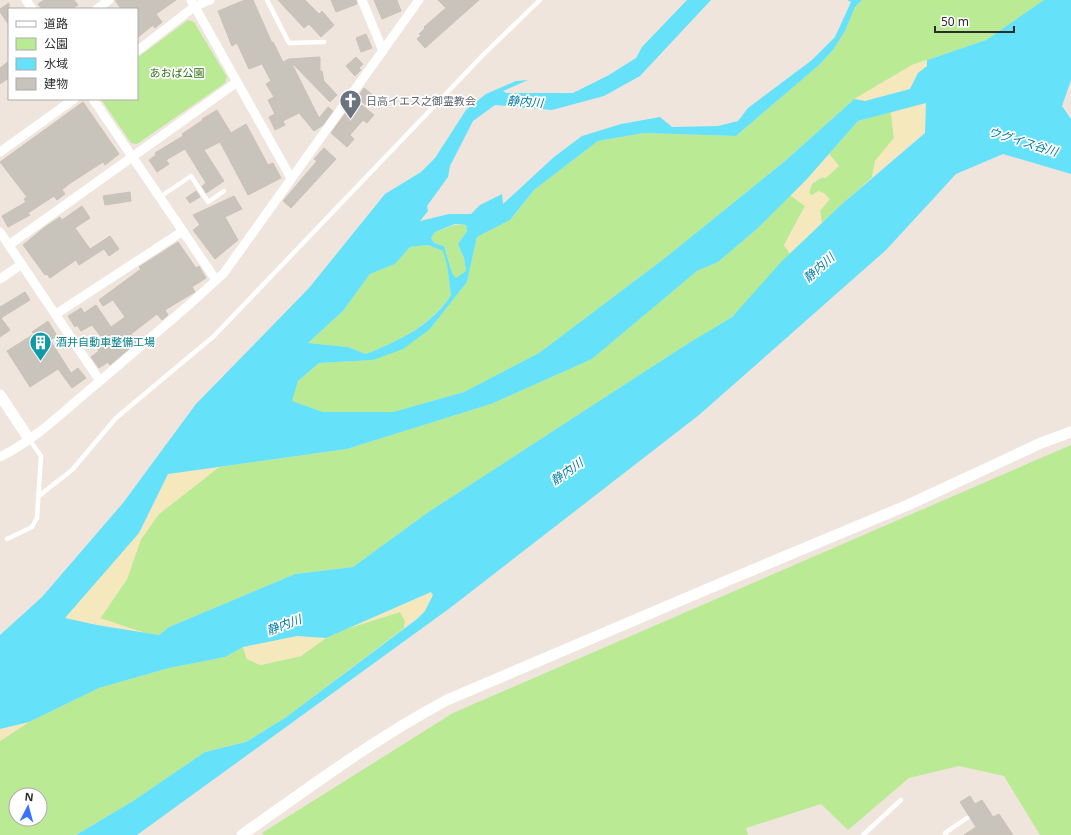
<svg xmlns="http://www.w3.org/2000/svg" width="1071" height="835" font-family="'Noto Sans','Noto Sans JP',sans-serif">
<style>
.green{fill:#baea94;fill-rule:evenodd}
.sand{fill:#f6e8bd}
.water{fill:#66e1fa;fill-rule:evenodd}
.building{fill:#c9c4bb;stroke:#cbc1b6}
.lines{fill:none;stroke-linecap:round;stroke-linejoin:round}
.service{stroke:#fff;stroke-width:4.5}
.minor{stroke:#fff;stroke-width:9}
.tertiary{stroke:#fff;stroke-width:11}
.labels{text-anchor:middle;stroke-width:3.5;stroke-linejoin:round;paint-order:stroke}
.park-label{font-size:11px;fill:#307113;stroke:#fff}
.worship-label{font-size:11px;fill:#5b616d;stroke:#fff;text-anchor:start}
.culture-label{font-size:11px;fill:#0d838f;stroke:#fff;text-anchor:start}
.water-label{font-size:12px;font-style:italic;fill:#017ba3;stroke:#fff}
</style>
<rect width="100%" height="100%" fill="#efe5dd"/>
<path class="green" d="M862,0h182l-58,40 -74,25 -61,37 -66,59 -120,97 -126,95 -75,39 -71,20h-70l-32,-11 7,-20 21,-18 54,-3 57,-31 37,-47 10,-45 33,-17 24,-30 64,-49 46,-8 92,3 82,-70 15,-16 12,-19 10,-24z
M188,20l6,2 33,55 -2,6 -88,61 -6,-1 -30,-44h36v-41z
M891,112l3,26 -19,23 -3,16 -50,46 -2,-12 -11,-18 3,-9 27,-18 -10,-12 29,-33z
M790,195l15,11 -21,39 6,9 -58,63 -48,29 -257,167 -74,54 -58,7 -126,53 -10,8 -14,-2 -45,-14 27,-40 14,-40 18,-25 60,-47 128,-18 144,-45 101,-45 105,-88 21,-9 39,-33z
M455,225h11l1,6 -9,13 6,14 2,13 -10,7 -4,-5 -8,-27 -10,-3 -3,-5 4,-6z
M428,245l15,6 4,13 4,31c-20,30 -52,46 -85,59l-18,-7 -40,-4 35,-32 27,-37 25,-10 15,-17z
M1071,445v390h-31l-36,-59 -45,-10 -50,12 -61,52 -27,-26 -75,24 2,7h-484l-2,-2 191,-120z
M400,612l5,9 -1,7 -119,90 -39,24 -41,10 -72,49 -54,32 -3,2h-76v-94l29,-19 70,-34 70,-20 56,-11 18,-10 4,12 14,6 40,-9 25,-18 20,-9zM16,795h24v24h-24z"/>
<path class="sand" d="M927,60v6l-9,7 -8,16 -45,12 -11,-2 58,-34z
M926,102l-1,30 -53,45 3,-16 19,-23 -3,-26z
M829,154l10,12 -13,12 -7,-1 -7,7 -3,9 3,2 6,-4 6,2 6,6 -10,12 2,12 -32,31 -6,-9 21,-39 -15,-11z
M219,467l-60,47 -18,25 -14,40 -27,39 45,15 -48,-8 -32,-7 74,-85 29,-59z
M432,592l1,3 -8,16 -21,17 1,-7 -5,-9 -54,17z
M297,636l29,2 -25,18 -41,9 -13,-6 -4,-12z
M29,722l-29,19v-12z"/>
<path class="water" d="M687,0h24l-71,76 -36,20 -52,14 -57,-5 -22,16 -23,45 -2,11 -21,29 1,5 -8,10 29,-7h22l9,-9 22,-11 1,10 51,-47 28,-21 39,-12 39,-7 12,10 46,-1 20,-5 10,-13 64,-48 23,-23 16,-35 -4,-2h15l-7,7 -10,24 -12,19 -15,16 -82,70 -92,-3 -46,8 -64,49 -24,30 -33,17 -10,45 -37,47 -27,20 -30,11 -54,3 -21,18 -6,20 31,11h70l71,-20 75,-39 126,-95 120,-97 66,-59 3,-3 11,2 45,-12 8,-16 9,-7v-6l59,-20 58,-40h27v80l-9,26 9,13v55l-68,-20 -47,20 -70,76 -187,165 -249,193 -313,227h-61l57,-34 72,-49 41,-10 39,-24 132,-99 8,-8 8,-16 -2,-3 -105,46 -29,-2 -54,11 -18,10 -56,11 -70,20 -70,34 -29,7v-94l42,-38 81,-94 73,-99 113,-116 76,-94 36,-22 14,-14 31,-48 20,-16 30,-13 12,-1 -25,11 3,2h67l36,-18 27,-17 6,-11zM926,103l-1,30 -83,71 -60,57 -50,56 -48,29 -257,167 -74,54 -58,7 -126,53 -10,8 -62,-10 -32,-7 74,-85 29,-59 179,-25 144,-45 101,-45 105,-88 21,-9 39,-33 50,-50 51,-58zM455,224l11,1 1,6 -9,13 6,14 2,13 -10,7 -4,-5 -8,-27 -10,-3 -3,-5 4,-6zM428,245l15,6 4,14 4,30c-19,30 -52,46 -85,59l-18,-7 -40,-4 35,-32 27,-37 25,-10 15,-17z"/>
<path class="building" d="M44,0h30l4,5 -6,4h-30l-4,-5z
M115,0h61l-20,14 6,8 -7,6 -2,-3 -16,13v-29h-16z
M245,0h8l19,43 1,-1 10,20 6,-3 31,-2v14h2l2,10 13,14 -7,7 -39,-40 28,56 9,-11 5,4 -10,14 -9,6 -15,-18 -16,8 2,4 -10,5 -6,-13 6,-3 -7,-14 6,-3 -8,-13 5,-3 -9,-17 -13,5 -12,-26 -5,3 -14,-35z
M278,0h27l14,14 3,-3 12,14 -13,12 -12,-13 -5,4z
M331,0h25l1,4 -21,8z
M374,0h23l4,11 -19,8z
M438,0h41l-54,48 -8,-9 4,-4 -2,-1 6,-6 -1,-1 22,-19z
M9,3v22l-9,-13v-3z
M366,34l6,14 -11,4 -5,-14z
M356,57l7,7 -4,4 2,2 -6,6 -9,-10z
M9,61v17l-9,6v-16z
M364,88l10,8 -8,9 -9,-7z
M83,102l36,52 -14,11 -2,-3 -34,22 -7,6 3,4 -8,6 -3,-4 -26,17 2,2 -22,12 -6,-11 24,-14 -2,-3 3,-2 -27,-35z
M362,105l12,10 -7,8 -4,-3 -13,15 4,4 -7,8 -16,-14 16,-22 5,4z
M217,110l14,23 15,-9 22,41 5,-2 8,15 -33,17 -28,-53 -16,8 20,31 -18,12 -4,-7 4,-3 -21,-34 -19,11 3,4 -12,8 -8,-12 7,-5 -1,-2 28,-17 -1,-2 21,-14 -1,-1z
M324,148l12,11 -45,49 -8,-7 34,-40 -3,-2z
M196,191l4,6 -10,6 -4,-5z
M130,192l1,9 -26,4 -2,-9z
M234,196l8,13 -17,8 13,23 -23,19 -22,-29 7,-5 -7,-10z
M82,206l8,12 -15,10 15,21 20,-13 9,13 -10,7 -5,-7 -25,16 -3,-5 -26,18 -3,-4 -2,1 -22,-30 22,-18 15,-10 2,3z
M178,242l18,26 3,-2 7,12 -14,9 3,5 -2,1 -28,17 3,5 -6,5 -5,-6 -26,20 6,8 -27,23 -2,-3 -9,6 -8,-11 8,-6 -5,-7 8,-6 -10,-13 -11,6 -4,-6 -2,2 -7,-11 13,-8 3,5 12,-8 15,22 14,-10 -12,-17 -10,6 -4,-6 42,-31 -2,-2z
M25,292l5,8 -29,18 9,12 -10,7v-30z
M48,321l9,15 -7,4 21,33 7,-5 8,10 -14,10 -14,-19 -28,18 -23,-36 27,-17 -2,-2z
M970,796l5,8 7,-4 11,17 6,-3 14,21h-49l12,-8 -16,-25z"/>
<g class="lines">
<path class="service" d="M267,0l22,43 35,-1
M160,197l31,-21 17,26 16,-11
M40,495l32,-25 44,-52 98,-82 269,-281 57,-55
M7,539l25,-12 5,-9 4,-62 -12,-17
M863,835l38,-35
M946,835l-1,-2 22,-15"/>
<path class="minor" d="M26,0l6,9
M191,0l100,178
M362,0l21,51
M97,9l12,-9
M137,51l57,-44 16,-7
M93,99l123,181
M0,152l74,-53
M0,232l100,149 90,-77 34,-31 195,-273
M9,245l228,-163
M0,279l22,-15
M56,314l127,-83
M0,457c37,-18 68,-50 100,-76"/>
<path class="tertiary" d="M0,395l29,44
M242,835c68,-48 132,-96 205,-135l284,-121 177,-74 133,-62 30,-11"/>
</g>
<defs>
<symbol id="church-pin" viewBox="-11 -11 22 30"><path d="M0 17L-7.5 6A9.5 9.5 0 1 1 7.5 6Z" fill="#6b7280" stroke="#fff"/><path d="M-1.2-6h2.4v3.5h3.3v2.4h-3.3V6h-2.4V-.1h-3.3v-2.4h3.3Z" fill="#fff"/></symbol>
<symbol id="building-pin" viewBox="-11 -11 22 30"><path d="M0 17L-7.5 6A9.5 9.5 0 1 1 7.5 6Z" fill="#0f9aa8" stroke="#fff"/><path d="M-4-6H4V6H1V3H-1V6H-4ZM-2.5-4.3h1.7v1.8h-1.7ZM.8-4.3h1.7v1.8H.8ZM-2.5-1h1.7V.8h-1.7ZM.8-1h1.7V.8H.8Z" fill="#fff"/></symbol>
</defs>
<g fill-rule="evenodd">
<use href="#church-pin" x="338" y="88" width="25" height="34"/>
<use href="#building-pin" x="28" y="330" width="25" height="34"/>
</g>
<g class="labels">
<g class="park-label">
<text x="177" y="77">あおば公園</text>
</g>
<g class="worship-label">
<text x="366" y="105">日高イエス之御霊教会</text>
</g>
<g class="culture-label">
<text x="56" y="346">酒井自動車整備工場</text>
</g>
<g class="water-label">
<text transform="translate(525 102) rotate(4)" y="4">静内川</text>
<text transform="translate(1023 142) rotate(17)" y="4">ウグイス谷川</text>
<text transform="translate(819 268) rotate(-42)" y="4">静内川</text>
<text transform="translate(567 472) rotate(-35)" y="4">静内川</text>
<text transform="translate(284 625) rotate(-20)" y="4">静内川</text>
</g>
</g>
<rect x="8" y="8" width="130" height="92" fill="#ffffff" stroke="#ababab"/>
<rect x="16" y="21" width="20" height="6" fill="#ffffff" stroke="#ababab"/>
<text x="44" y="28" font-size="12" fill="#2c2c2c">道路</text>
<rect x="16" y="38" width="20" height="12" fill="#baea94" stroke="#ababab"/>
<text x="44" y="48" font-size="12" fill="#2c2c2c">公園</text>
<rect x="16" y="58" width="20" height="12" fill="#66e1fa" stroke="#ababab"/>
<text x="44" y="68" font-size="12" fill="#2c2c2c">水域</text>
<rect x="16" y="78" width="20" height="12" fill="#c9c4bb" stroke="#ababab"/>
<text x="44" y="88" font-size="12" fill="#2c2c2c">建物</text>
<g transform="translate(28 807) rotate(6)"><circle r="19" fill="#ffffff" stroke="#ababab"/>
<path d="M0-3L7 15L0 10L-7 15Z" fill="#3a71ff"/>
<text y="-6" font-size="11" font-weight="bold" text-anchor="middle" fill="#2c2c2c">N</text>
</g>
<path d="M935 26v6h79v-6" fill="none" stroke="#2c2c2c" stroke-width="2"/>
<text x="941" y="26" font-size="12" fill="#2c2c2c" stroke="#ffffff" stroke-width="3" paint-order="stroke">50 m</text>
</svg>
